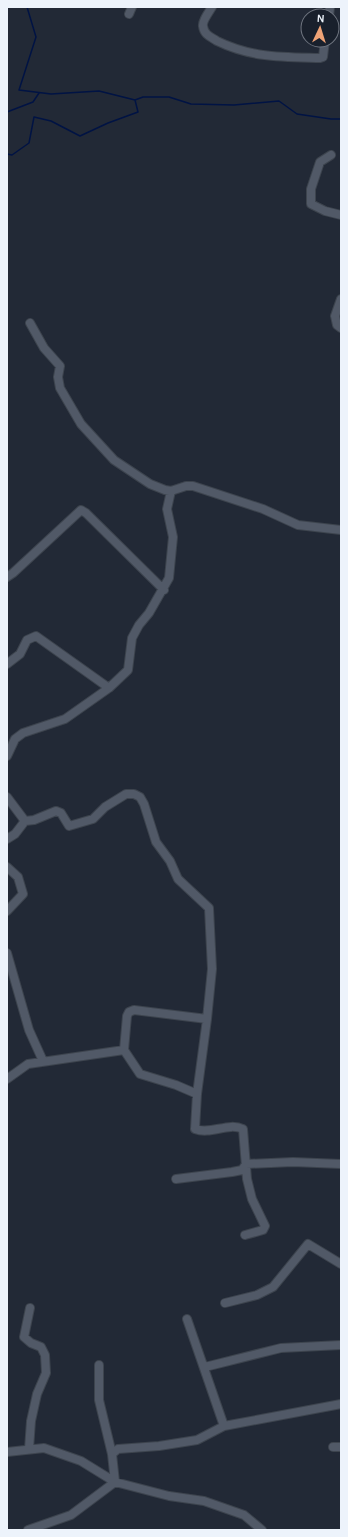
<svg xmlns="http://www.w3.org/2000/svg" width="348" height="1537" font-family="Karla,sans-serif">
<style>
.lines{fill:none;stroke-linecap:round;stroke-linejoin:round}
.stream{stroke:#001344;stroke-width:1.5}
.minor-casing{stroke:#3d444e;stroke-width:10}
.minor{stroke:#515967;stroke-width:8}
</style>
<rect width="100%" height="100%" fill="#222936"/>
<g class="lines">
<path class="stream" d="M27,7l9,30 -17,53 32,4 48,-3 36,9 8,-3h26l22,7 43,1 45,-4 18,13 34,5h10
M7,112l26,-10 6,-9
M7,154l5,1 17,-12 5,-26 17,4 29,15 28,-13 30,-11 -3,-12"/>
<defs>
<path id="minor" d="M212,7c-3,5 -10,14 -9,19 1,9 8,11 14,15 35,17 65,16 103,17l3,-1 2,-17
M129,14l3,-7
M329,16l1,-9
M331,155l-11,7 -9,27v15l14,7 16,4
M341,299l-6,17 2,9 4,3
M30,323l14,25 16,18 -2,11 2,11 21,36 33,36 36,24 15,6 6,1 15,-5h7l70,23 35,16 43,5
M7,577l6,-4 68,-63 5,3 78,77
M7,664l13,-10 7,-14 9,-4 73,52
M7,756l8,-17 8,-6 42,-14 44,-31 19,-18 4,-32 7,-13 10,-12 20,-35 4,-41 -6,-28 4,-18
M7,797l18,24 9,-1 22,-9 5,2 8,13 24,-7 12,-12 21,-13h8l6,3 4,7 12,38 14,19 8,18 31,29 3,61 -5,50 -10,75
M7,839l8,-5 10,-13
M7,867l11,10 5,17 -16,17
M7,953l22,77 14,31
M124,1050l3,-34 2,-4 5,-2 73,9
M7,1079l21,-15 96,-14 16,24 36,11 21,9 -2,35c16,6 33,-7 48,0l4,50 5,20 13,27 -2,4 -18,5
M176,1179l56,-7 10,-2 4,-6 47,-2 48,2
M225,1303l32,-8 16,-8 35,-43 33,20
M187,1319l37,107 117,-22
M99,1365v35l13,54
M205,1367l76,-19 60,-3
M333,1447h8
M29,1449l2,-28 6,-27 9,-21 -1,-18 -4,-8 -10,-4 -7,-6 6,-29
M7,1452l37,-4 37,13 34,21 54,14 35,5 40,14 18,15
M28,1530l43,-15 44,-33 -3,-28 6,-5 41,-3 38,-6 27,-14"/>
</defs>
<use href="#minor" class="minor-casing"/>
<use href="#minor" class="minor"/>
</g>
<rect width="348" height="1537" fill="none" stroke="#edf3fb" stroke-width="16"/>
<g transform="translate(320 28) rotate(4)"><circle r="19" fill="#19202c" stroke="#6e747f"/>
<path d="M0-3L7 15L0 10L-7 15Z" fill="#efa376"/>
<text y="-6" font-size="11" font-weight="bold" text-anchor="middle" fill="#edf3fb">N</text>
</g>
</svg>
